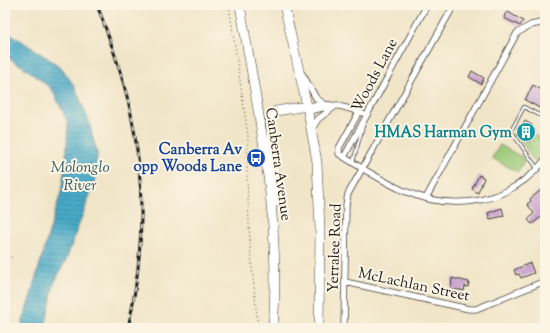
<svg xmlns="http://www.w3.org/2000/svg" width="550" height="333" font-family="'Sorts Mill Goudy',serif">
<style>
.grass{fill:url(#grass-dots);stroke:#5c734a}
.garden{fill:#9cca78;stroke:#5c734a}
.water{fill:url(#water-rules);stroke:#326372}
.building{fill:url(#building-back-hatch)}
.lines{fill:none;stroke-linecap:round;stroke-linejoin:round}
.service-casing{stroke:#3c3a36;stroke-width:4}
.minor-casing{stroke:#3c3a36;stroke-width:7}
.trunk-casing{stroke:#3c3a36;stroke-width:10}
.path{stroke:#3c3a36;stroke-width:1;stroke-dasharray:1 3;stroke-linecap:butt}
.service{stroke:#fff;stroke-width:2.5}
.minor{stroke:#fff;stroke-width:5.5}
.trunk{stroke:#fff;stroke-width:9}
.rail-casing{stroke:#1c1c1c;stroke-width:3}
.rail{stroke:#fcf5e5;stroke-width:1.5;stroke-dasharray:4.5;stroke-linecap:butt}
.labels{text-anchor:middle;stroke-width:4;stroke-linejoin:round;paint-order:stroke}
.street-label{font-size:15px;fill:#1c1c1c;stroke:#fcf5e5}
.culture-label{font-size:15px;font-weight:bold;fill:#0d838f;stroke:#fcf5e5;text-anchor:end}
.transit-label{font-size:15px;font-weight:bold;fill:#164399;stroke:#fcf5e5;text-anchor:end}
.water-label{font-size:16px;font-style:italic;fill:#305c69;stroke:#fcf5e5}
</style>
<defs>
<pattern id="grass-dots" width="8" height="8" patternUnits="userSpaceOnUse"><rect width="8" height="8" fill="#9cca78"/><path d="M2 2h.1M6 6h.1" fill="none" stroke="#86ad67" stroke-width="1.8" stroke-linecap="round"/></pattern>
<pattern id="water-rules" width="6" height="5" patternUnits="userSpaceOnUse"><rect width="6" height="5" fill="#48aac8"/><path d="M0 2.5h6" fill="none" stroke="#3b8aa2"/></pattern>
<pattern id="building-back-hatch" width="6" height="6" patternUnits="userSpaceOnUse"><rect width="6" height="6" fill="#cea3d3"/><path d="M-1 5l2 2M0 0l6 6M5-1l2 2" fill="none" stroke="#a684aa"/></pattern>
</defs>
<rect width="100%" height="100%" fill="#fcf5e5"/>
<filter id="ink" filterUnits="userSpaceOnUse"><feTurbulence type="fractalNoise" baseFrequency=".025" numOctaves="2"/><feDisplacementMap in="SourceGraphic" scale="8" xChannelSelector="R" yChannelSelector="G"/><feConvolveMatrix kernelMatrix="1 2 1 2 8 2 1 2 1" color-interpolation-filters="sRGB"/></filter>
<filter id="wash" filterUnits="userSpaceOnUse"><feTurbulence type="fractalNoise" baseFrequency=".012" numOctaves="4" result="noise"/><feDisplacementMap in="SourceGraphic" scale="16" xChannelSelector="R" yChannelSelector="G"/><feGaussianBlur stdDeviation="0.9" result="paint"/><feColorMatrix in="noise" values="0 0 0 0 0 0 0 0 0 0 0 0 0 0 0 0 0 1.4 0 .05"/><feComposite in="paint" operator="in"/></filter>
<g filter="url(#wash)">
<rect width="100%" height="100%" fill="#f1e5c8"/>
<path class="grass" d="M535,135l10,6v12l-8,8 -4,-2 -14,-21 10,4z"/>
<path class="garden" d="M500,145l25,14 -7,13 -26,-14z"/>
<path class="water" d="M5,30l56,37 14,20 13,32 9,34 -1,25 -30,82 -12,23 -9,45h-24l40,-136 5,-32 2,-37 -16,-34 -27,-21 -20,-12z"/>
<g id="blocks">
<path class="building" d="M508,12l15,9 -3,5 -16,-8 1,-4z
M472,71l12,7 -3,6 -12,-7z
M533,85l12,7v19l-20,-11z
M525,121l7,4 -1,2 4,3 -6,11 -12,-7z
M479,175l5,3 -6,15 -6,-4z
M542,189l3,4v21l-13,10 -4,-4 6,-7 -7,-9 4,-3 -1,-2z
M502,208l2,8 -14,3 -2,-6z
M530,263l4,10 -13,5 -2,-4 -3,1 -2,-5z
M452,278l17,4 -1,5 -3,-1 -1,5 -8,-2 -1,3 -4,-1z"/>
</g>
</g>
<g filter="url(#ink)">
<use href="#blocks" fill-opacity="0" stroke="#3c3a36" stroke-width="1"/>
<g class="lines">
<defs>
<path id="service" d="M353,162l10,-36
M537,168l-26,-37 13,-24 21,11"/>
<path id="minor" d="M303,75l13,23 7,5
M307,106c20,-4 36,0 55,7
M308,111l25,-5
M359,112l-20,36v6c19,12 44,27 63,36 52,23 107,14 143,-30
M312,129l6,-10 19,-14
M344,157l83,-152
M426,198l91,-165 14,-8 14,-3
M345,282l124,27h7l69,-28
M344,328l2,-123 2,-11 106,-189"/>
<path id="trunk" d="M240,5c18,107 42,214 33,323
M284,5l23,101 10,56 3,67 -1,99
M277,202l-7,-84 6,-7 31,-5"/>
</defs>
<use href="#service" class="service-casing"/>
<use href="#minor" class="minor-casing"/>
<use href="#trunk" class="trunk-casing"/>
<path class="path" d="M229,5l19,131 -1,41 3,69 8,82
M5,262l8,-6"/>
<use href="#service" class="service"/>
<use href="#minor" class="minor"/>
<use href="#trunk" class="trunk"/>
<defs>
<path id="rail" d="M97,5c13,34 25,68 33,104 16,73 14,147 -2,219"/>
</defs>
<use href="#rail" class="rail-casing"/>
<use href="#rail" class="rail"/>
</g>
</g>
<defs>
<symbol id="building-disc" viewBox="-11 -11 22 22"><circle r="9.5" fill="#0f9aa8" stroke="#fcf5e5"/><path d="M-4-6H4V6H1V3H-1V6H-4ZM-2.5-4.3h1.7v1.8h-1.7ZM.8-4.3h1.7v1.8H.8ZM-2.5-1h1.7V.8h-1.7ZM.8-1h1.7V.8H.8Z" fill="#fff"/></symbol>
<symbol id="bus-disc" viewBox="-11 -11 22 22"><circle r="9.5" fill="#1a4fb4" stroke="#fcf5e5"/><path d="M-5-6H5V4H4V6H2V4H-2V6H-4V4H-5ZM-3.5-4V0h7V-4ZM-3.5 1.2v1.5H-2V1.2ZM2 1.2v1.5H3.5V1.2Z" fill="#fff"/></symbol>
</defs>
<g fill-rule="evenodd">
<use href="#building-disc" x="515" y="121" width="22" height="22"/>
<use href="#bus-disc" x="245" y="147" width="22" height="22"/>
</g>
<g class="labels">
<g class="street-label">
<text transform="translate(374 75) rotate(-62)" y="5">Woods Lane</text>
<text transform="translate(279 164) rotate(82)" y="5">Canberra Avenue</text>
<text transform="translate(334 248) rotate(-88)" y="5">Yerralee Road</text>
<text transform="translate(414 284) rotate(12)" y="5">McLachlan Street</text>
</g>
<g class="culture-label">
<text x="512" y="137">HMAS Harman Gym</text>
</g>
<g class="transit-label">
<text x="242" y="154">Canberra Av<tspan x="242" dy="17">opp Woods Lane</tspan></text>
</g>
<g class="water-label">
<text x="80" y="172">Molonglo<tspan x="80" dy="18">River</tspan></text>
</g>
</g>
<rect width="550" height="333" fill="none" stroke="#fcf5e5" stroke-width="20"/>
</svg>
